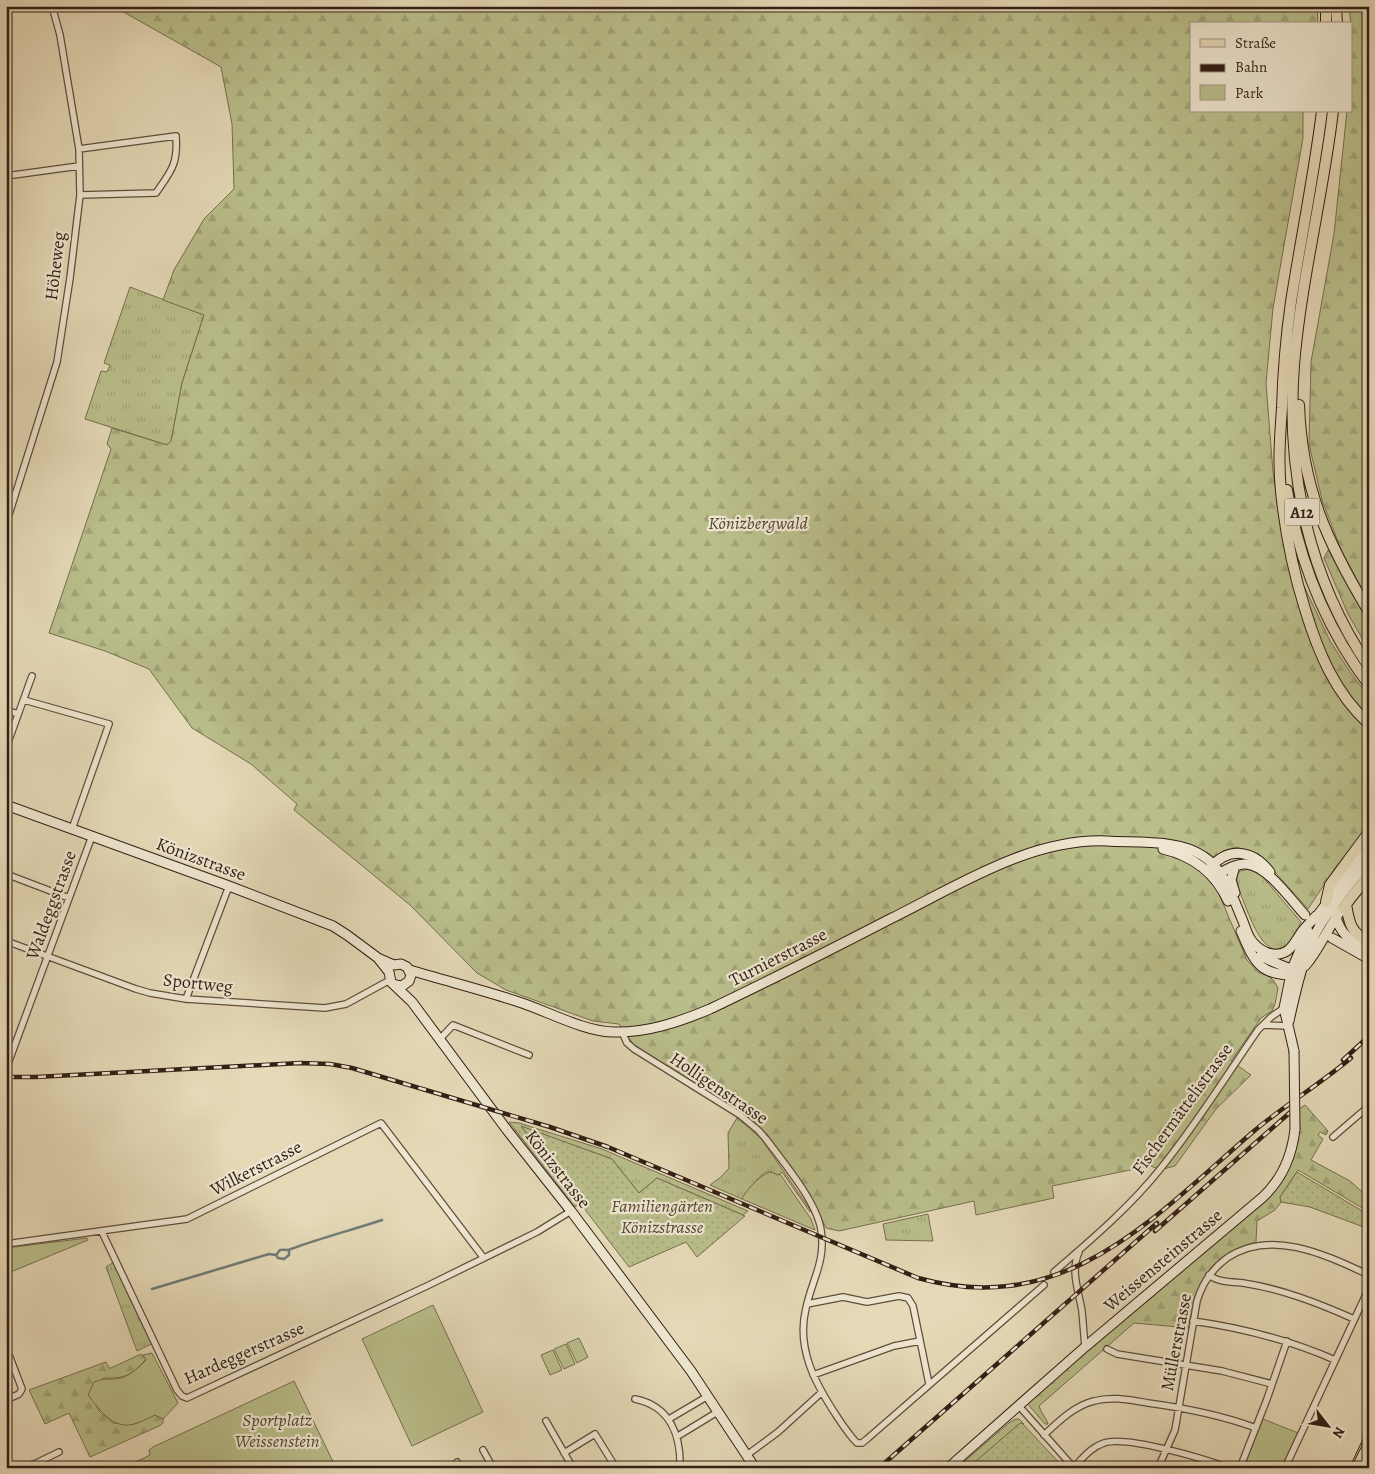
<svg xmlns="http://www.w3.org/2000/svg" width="1375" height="1474" font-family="Alegreya,serif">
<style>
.grass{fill:url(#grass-tufts);stroke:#766e50}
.forest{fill:url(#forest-firs);stroke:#766e50}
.park{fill:#b9be8b;stroke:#766e50}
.garden{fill:url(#garden-dots);stroke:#766e50}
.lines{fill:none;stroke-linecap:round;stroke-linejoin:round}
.stream{stroke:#707b76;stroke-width:2.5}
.minor-casing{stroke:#5f4e3d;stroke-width:8}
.secondary-casing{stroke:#321f14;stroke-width:11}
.primary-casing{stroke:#321f14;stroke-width:11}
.motorway-casing{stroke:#321f14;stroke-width:12}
.minor{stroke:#eee6d0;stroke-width:5.5}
.secondary{stroke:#eee6d0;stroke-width:9}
.primary{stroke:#e5d9b7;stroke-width:9}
.motorway{stroke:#e5d9b7;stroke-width:10}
.tram{stroke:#321f14;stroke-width:1}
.rail-casing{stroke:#321f14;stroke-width:4.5}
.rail{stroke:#eee6d0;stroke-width:2.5;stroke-dasharray:8;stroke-linecap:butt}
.secondary-bridge-casing{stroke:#321f14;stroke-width:11;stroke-linecap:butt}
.secondary-bridge{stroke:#eee6d0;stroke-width:9}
.labels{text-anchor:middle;stroke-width:4.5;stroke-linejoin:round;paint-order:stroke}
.shield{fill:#eee6d0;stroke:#6a5b4c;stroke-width:1}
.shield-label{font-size:16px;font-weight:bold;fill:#321f14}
.street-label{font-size:18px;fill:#321f14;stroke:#eee6d0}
.park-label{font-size:18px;font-style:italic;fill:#544732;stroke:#eee6d0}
</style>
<defs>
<pattern id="grass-tufts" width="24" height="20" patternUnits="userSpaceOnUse" patternTransform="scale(1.25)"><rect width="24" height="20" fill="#b9be8b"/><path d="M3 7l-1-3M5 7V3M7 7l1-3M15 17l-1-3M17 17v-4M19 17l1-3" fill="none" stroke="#a0a377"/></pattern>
<pattern id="forest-firs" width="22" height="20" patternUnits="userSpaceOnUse" patternTransform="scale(1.25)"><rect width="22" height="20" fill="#b9be8b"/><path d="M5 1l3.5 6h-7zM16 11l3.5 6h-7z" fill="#a0a377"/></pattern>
<pattern id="garden-dots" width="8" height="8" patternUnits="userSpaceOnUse" patternTransform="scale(1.25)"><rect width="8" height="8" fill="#b9be8b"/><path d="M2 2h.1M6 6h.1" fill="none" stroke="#a0a377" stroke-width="1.8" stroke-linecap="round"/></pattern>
</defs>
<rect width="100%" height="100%" fill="#e5d9b7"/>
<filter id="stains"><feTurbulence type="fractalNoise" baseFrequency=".004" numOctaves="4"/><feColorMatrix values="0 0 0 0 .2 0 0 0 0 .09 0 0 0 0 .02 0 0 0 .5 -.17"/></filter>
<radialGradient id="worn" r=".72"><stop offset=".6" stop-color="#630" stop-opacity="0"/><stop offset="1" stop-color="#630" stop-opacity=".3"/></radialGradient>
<path class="grass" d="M130,287l74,28 -22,68 -11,58 -4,4 -82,-26 16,-48 6,1 3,-7 -6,-2z
M1249,869l13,7 39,46c-30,66 -51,-5 -63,-35v-4h-1v-8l3,-4z
M737,1118l23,19 51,74 -1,1 -28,-40 -4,3c-4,-2 -7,-4 -12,-3 -6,3 -21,21 -24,27l-32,-14 11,-8 8,-9 -1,-35z
M509,1122l10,1 83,26 146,62 -5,4 -86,-37 -18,15 -27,-34 -90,-32 47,62 -2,2 12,15h-5z
M928,1214l5,27 -47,-1 -3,-16z
M114,1262l39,81 -16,8 -31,-84z
M1016,1419h3l5,5h-5l-51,44h-11l53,-46z"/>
<path class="forest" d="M113,6h1204l1,18h-127v87h112v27l-30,170 -7,75 7,89 14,87 16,61 8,21 32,61 26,31v92l-34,43 -27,41 -49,-55 -23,-7 -13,4 -11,12 4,24 31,73 11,12 12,5 4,4 4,7 -3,16 -3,7 -11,7 -30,43 20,14 -35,34 -41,57 -15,4 -11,-5 -4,2 -93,19 2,12 -78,17 -2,-14 -135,30 -13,-3 -16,-34 -43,-60 -8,-7 -13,-11 -112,-71 -15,-21 -26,-3 -87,-31 -29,-17 -67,-68 -116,-95 3,-6 -46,-40 -59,-36 -43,-59 -44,-18 -56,-18 62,-184 -4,-5 5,-16 55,17 4,-4 11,-58 22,-68 -41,-15 11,-30 30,-51 30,-30 -2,-65 -11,-57z
M1349,6h20v596l-27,-50 -20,-52 -13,-56 2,-82 23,-128 13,-123h4v-87z
M1328,550l41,70v30l-21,-36 -24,-56z
M1303,586h1l26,55 20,31 19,25v19c-39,-37 -52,-80 -66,-130z
M1305,1105l23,26 -2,4 -6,-3 -2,3 5,4 -12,21 39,21 19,17v14l-71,-42 -18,27 1,5 -6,8 -18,11 -1,21c-46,12 -60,43 -67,86l-55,-5 -95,83c2,7 7,11 9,18h-3l-20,-23 215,-184 46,-49 10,-57z
M141,1354l5,5c-14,16 -21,20 -43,19l-7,28 4,6 13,11 22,1 20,-9 8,4v4l-4,3 -69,31 -21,-44 -24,11 -16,-34 77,-28 3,6h2z"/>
<path class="park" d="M771,1172l7,3 2,-1 31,45 4,11 -73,-31c3,-8 20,-26 29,-27z
M87,1238l1,2 -82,34v-26z
M433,1305l50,107 -71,34 -50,-107z
M579,1338l9,19 -11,6 -10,-20z
M566,1344l9,20 -11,5 -10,-20z
M553,1350l9,20 -12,5 -9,-20z
M152,1353l26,50 -15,16 -8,-4c-6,3 -12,6 -18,8 -23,9 -37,-13 -49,-28l6,-13c8,-3 13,-3 21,-3 13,-1 22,-10 31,-19l-3,-5z
M294,1381l42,87h-213l27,-13 -1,-5 4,-3z
M1263,1419l35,14 -17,35h-38z"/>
<path class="garden" d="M521,1126l91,33 27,34 18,-15 88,38 -48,41 -11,-15 -57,25z
M1297,1172l72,43v14l-59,-22 -29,-5 -1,-5z
M1022,1423l42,45h-96l51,-44z"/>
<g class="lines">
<path class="stream" d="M276,1255l2,3 6,1 5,-4v-4
M152,1289l117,-35 7,1 4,-5c4,-1 8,1 11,-1 30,-11 61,-19 91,-29"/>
<defs>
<path id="minor" d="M79,149l97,-13c2,29 -5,35 -20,57l-76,2
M6,176l73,-10
M6,524l51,-162 13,-84 10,-83 -1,-46 -19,-114 -8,-29
M24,700l85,24 -37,105
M6,710l12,4
M6,748l26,-72
M6,874l63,24
M6,941l130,48 14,4 36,6 139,9 21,-4 44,-24
M186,999l43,-113
M1263,1025l25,1
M622,1032l5,11 7,6 106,66 18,15 8,9c17,23 51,63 55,91 5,31 -9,50 -15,78 -10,40 9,75 30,107 6,9 13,20 21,28h5l5,-4 177,-154
M439,1040l14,-15 76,30
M6,1069l86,-233
M1333,1137l36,-31
M102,1232l75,158 5,6 5,2 242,-113 108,-53 34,-21
M6,1244l181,-25 194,-96 102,134
M1079,1252c-9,19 0,40 3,59 1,12 2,24 3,36
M1054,1272c37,-32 76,-65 107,-104 35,-43 65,-92 97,-138l13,-13 13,-9
M1209,1275c8,7 23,7 34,8 39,6 75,20 111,36
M807,1304l36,-7 24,5 32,-6 9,2 5,8 16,78
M1193,1321c50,7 96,19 142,39
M6,1347l16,42 -3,5 -13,6
M1107,1349l10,5 105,17 50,13
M813,1375l81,-29 26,-5
M635,1399c35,7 46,36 45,69
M1019,1406l55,62
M669,1419l39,-23
M546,1421l27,47
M1044,1435c15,-14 30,-29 50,-34 18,-5 36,-1 54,2 37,5 73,12 108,25
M678,1436l41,-25
M483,1450l10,18
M564,1453l31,-19 21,34
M747,1455l31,-23 44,-40
M457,1462l3,6
M1074,1467c9,-9 17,-20 30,-24 22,-8 101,16 125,25
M26,1468l33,-16
M1158,1468l17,-38 22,-129c5,-17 15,-32 30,-43 44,-30 99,-3 142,17
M1240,1468l27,-69 20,-58
M1285,1468l84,-180"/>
<path id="secondary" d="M6,805l223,81 104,40 14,9 31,23 16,7 7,-1 6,3 4,8 -2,6 -7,5 -6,-1
M1163,849c30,7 52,23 65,52
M1235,866l-4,14 4,13
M1210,868c19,-22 43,-18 60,4
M1216,875c8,-4 20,-12 30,-11 21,1 45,36 59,51
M1335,913c5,22 14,27 34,36
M1314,920l55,-73
M1241,931c14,33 20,46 59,44
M1332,938l37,21
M1261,955c10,8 24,10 35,17
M378,958l11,14 2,10 21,20 95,128 64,81 120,160 64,97
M1305,966c14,-16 23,-39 37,-57
M410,970c36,11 73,20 109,32 28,9 66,30 95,30 33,1 65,-10 96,-23 61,-29 122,-60 182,-91 67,-33 139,-80 215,-77 29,2 71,-2 96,15 21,13 30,42 39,63 3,7 5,15 9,21 8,11 23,19 36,11 7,-5 9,-11 14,-18 4,-6 10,-11 15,-17
M1289,1021c5,-23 10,-46 18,-68 11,-33 40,-65 62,-93
M1294,1051l-10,-43 8,-39 16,-38
M948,1468l137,-121 178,-150c20,-19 29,-41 32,-68"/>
<path id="primary" d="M1355,1468l14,-30"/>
<path id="motorway" d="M1326,6v18
M1336,6l1,18
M1322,111c-8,64 -21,127 -31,191 -5,35 -8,70 -9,106 -2,27 -4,55 -1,83 4,40 12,80 24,118 13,43 30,84 64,115
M1333,111c-10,85 -32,169 -39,254 -8,107 14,212 75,302
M1299,405c3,83 28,137 70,207
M1287,490c12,70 39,138 82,195
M1326,902l4,-17 39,-53
M1346,904c3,19 5,29 23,38
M1343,908l26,-33"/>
</defs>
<use href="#minor" class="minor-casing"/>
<use href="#secondary" class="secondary-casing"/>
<use href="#primary" class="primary-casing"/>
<use href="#motorway" class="motorway-casing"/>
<use href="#minor" class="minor"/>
<use href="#secondary" class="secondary"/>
<use href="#primary" class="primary"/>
<use href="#motorway" class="motorway"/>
<path class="tram" d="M1351,1468l18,-37"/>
<defs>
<path id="rail" d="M1343,1060l26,-24
M6,1077h30l264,-14 30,1 22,4 198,59 58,20 310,131c147,41 235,-60 336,-147 31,-26 66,-47 97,-73
M1155,1231l139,-122
M879,1468l278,-245"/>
</defs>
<use href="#rail" class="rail-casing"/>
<use href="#rail" class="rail"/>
<defs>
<path id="secondary-bridge" d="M1294,1051l1,78"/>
</defs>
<use href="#secondary-bridge" class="secondary-bridge-casing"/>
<use href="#secondary-bridge" class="secondary-bridge"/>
</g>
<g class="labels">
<rect class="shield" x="1284.5" y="498.5" width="35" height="27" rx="4"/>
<g class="shield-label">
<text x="1302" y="518">A12</text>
</g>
<g class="street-label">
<text transform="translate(55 266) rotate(-83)" y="6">Höheweg</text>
<text transform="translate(201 859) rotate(20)" y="6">Könizstrasse</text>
<text transform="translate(51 905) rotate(-70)" y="6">Waldeggstrasse</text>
<text transform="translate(778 957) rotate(-27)" y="6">Turnierstrasse</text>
<text transform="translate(198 983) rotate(6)" y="6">Sportweg</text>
<text transform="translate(719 1088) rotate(34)" y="6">Holligenstrasse</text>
<text transform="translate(1182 1109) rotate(-54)" y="6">Fischermättelistrasse</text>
<text transform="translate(256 1168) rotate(-27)" y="6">Wilkerstrasse</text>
<text transform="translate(558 1169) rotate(52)" y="6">Könizstrasse</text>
<text transform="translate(1163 1260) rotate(-40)" y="6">Weissensteinstrasse</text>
<text transform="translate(1176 1342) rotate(-79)" y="6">Müllerstrasse</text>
<text transform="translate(244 1353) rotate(-24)" y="6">Hardeggerstrasse</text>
</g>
<g class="park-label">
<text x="758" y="529">Könizbergwald</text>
<text x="662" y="1212">Familiengärten<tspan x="662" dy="21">Könizstrasse</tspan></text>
<text x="277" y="1426">Sportplatz<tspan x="277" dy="21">Weissenstein</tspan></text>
</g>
</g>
<rect width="1375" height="1474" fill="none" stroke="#e5d9b7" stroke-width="25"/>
<rect x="8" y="8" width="1360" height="1459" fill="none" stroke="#321f14" stroke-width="2.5"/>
<rect x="12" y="12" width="1350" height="1449" fill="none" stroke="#321f14"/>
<rect x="1190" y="22" width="162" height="90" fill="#eee6d0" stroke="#a39685"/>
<rect x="1200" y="39" width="25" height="8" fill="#e5d9b7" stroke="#a39685"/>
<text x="1235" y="48" font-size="15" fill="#321f14">Straße</text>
<rect x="1200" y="64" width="25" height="8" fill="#321f14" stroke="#a39685"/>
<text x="1235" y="72" font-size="15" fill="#321f14">Bahn</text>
<rect x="1200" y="85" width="25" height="15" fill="#b9be8b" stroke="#a39685"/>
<text x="1235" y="98" font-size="15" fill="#321f14">Park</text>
<g transform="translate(1328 1426) rotate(121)" stroke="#eee6d0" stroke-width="4" paint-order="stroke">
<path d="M0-4L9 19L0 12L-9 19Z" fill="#321f14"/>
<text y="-8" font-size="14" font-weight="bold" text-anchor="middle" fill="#321f14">N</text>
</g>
<rect width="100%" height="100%" filter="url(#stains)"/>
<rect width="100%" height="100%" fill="url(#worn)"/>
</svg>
